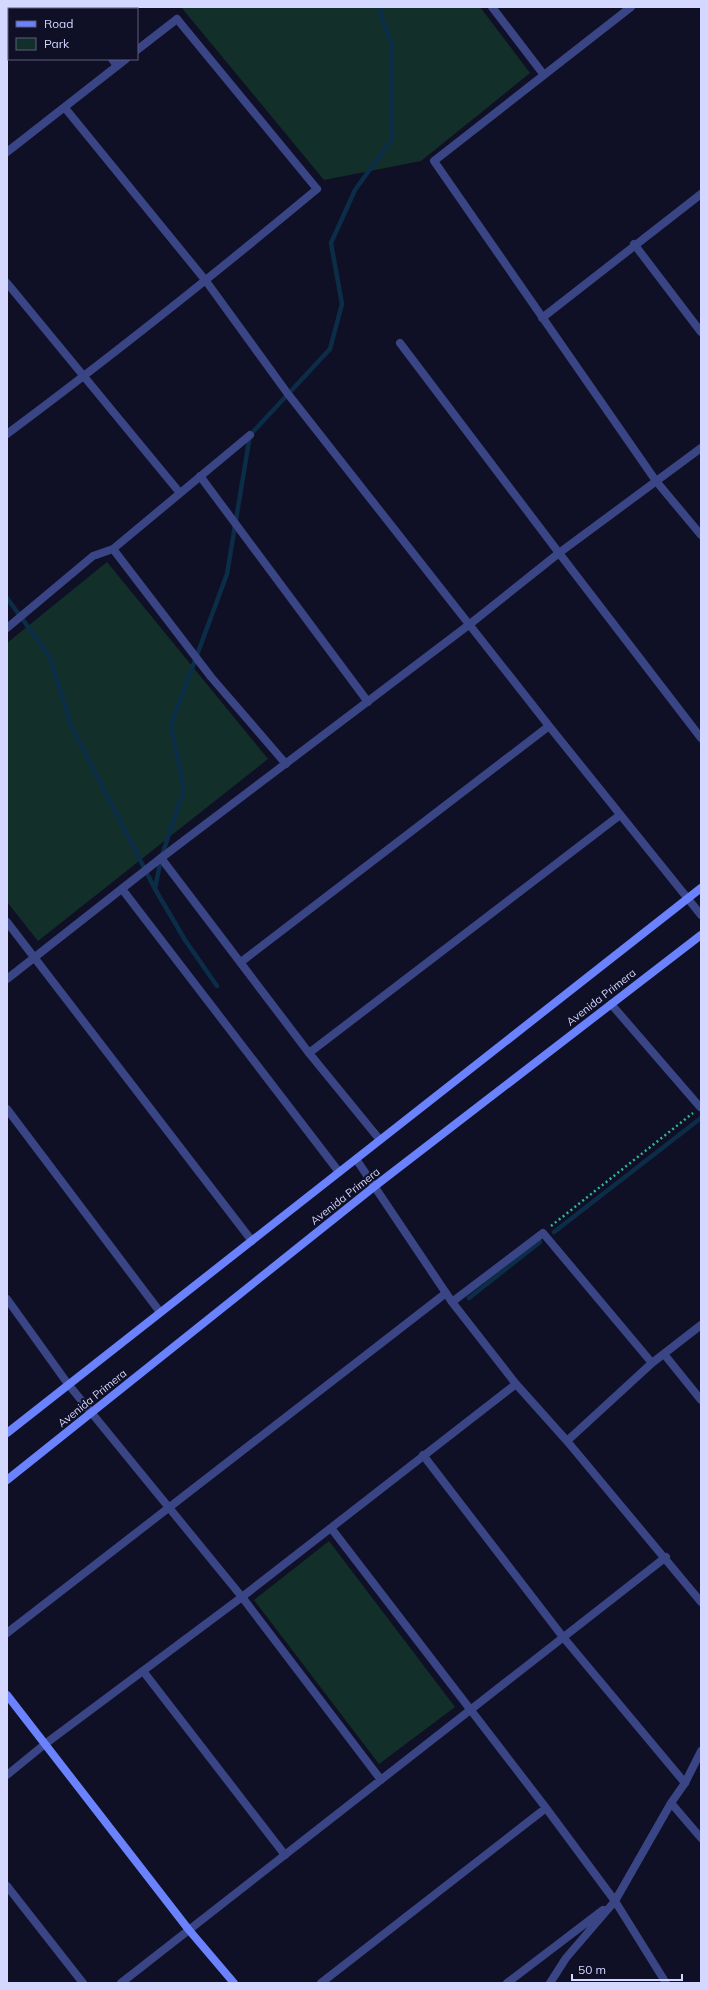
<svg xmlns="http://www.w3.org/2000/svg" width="708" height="1990" font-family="Mulish,sans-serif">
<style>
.green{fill:#123029}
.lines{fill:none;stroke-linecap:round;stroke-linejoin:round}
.stream{stroke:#0c2d48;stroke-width:4.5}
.path{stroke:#2eb997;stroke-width:2.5;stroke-dasharray:2 3;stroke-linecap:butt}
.lane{stroke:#394585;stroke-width:8}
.street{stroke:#394585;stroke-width:8}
.secondary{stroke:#6b82ff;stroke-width:8}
.labels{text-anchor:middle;stroke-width:4;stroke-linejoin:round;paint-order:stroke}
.street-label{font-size:11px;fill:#d4d7ff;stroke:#0f0f26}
</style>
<rect width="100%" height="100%" fill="#0f0f26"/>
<path class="green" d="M181,7h299l50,66 -109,88 -97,19z
M107,562l161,197 -230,182 -31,-39v-259z
M329,1541l126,166 -76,57 -125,-164z"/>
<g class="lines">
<path class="stream" d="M7,598l43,59 21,68 84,164
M217,986l-32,-46 -30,-51 6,-31 23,-68 -13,-65 56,-151 23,-139 80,-86 12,-45 -11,-61 24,-53 37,-51v-95l-11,-28 -1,-9
M554,1232l147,-114
M469,1298l71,-56"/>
<path class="path" d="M551,1226l142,-113"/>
<path class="lane" d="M177,19l140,170
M634,244l67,88
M7,283l173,210
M400,343l159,210
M161,858l148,195 71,87
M122,889l217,283
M423,1455l140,182 122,146
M7,1633l439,-340
M143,1671l142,184
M7,1886l76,97"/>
<path class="street" d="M73,7l2,2
M492,7l52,68
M631,7l-197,154 222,320 45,54
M137,50l40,-31
M112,59l5,7
M65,108l141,173 82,113 261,332 152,189
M7,152l119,-93
M542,318l159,-124
M7,434c106,-79 209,-161 310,-245
M200,476l168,226
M113,549l98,128 75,87
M559,553l142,185
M7,628l86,-72 20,-7 137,-114
M7,922l245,319
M241,962l308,-236
M7,979l154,-121 309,-234 89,-71 142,-105
M611,1004l89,103 1,-1
M309,1053l311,-238
M7,1109l153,203
M356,1159l96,143 64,82 51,57 134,161
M7,1299l61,85 174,213 139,183
M452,1302l91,-69 109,130
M664,1354l37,46
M567,1441l85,-78 49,-38
M331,1528l215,280 69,93 51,82
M7,1775l38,-31 197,-147 274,-213
M671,1803l30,35
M121,1983l545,-426
M321,1983l225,-175
M507,1983l96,-73
M550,1983l16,-25 49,-57 56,-98 14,-20 16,-32"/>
<path class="secondary" d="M7,1433l694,-545
M7,1480l368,-294 326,-251
M7,1695l182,235 45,53"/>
</g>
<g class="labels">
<g class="street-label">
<text transform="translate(601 997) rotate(-38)" y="4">Avenida Primera</text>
<text transform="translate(345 1196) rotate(-38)" y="4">Avenida Primera</text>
<text transform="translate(92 1398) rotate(-39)" y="4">Avenida Primera</text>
</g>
</g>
<rect width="708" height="1990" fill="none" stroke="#d4d7ff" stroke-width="16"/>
<rect x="8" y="8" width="130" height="52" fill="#0f0f26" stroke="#5e5f7d"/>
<rect x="16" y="21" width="20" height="6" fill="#6b82ff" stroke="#5e5f7d"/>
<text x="44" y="28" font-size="12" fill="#d4d7ff">Road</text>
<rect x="16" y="38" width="20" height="12" fill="#123029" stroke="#5e5f7d"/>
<text x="44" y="48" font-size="12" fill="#d4d7ff">Park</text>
<path d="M572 1974v6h110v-6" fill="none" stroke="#d4d7ff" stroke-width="2"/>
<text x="578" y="1974" font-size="12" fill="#d4d7ff" stroke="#0f0f26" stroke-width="3" paint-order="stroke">50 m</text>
</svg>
